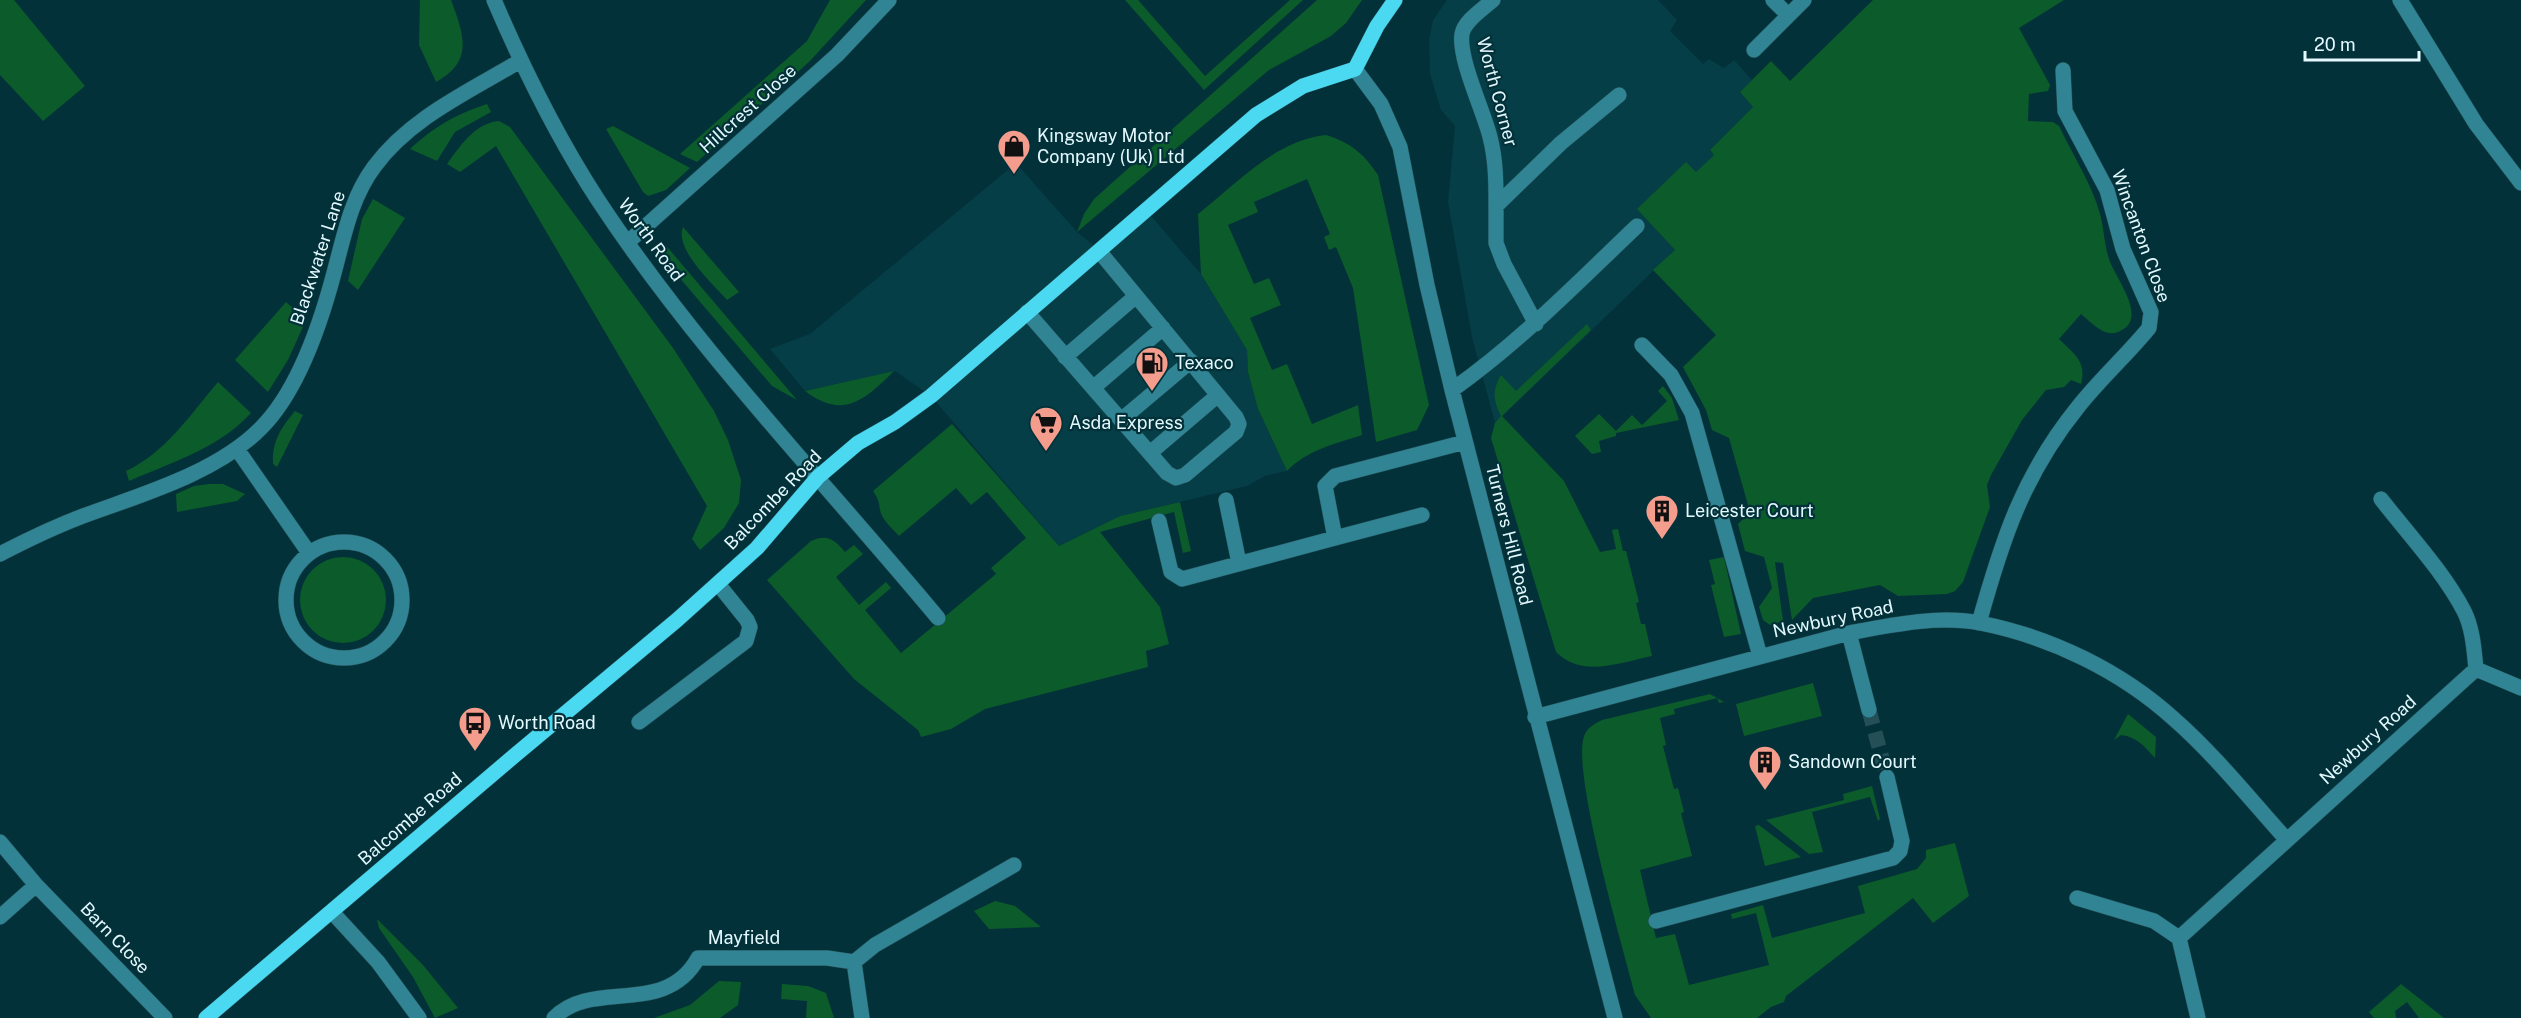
<svg xmlns="http://www.w3.org/2000/svg" width="2521" height="1018" font-family="'Public Sans',sans-serif">
<style>
.built{fill:#053e46}
.green{fill:#0c5b2b}
.lines{fill:none;stroke-linecap:round;stroke-linejoin:round}
.minor-tunnel{stroke:#254f57;stroke-width:15;stroke-dasharray:15 8;stroke-linecap:butt}
.minor-casing{stroke:#224d55;stroke-width:16}
.major-casing{stroke:#224d55;stroke-width:16}
.minor{stroke:#318493;stroke-width:15}
.major{stroke:#4ad9f1;stroke-width:15}
.labels{text-anchor:middle;stroke-width:4.5;stroke-linejoin:round;paint-order:stroke}
.street-label{font-size:18px;fill:#e3f9fe;stroke:#033139}
.poi-label{font-size:18px;fill:#e3f9fe;stroke:#033139;text-anchor:start}
</style>
<rect width="100%" height="100%" fill="#033139"/>
<path class="built" d="M1447,0h211l19,20 -7,11 33,33 6,-5 15,9 10,-8 18,20 -12,12 13,15 -43,43 4,5 -18,18 -11,-11 -31,65 21,23 -180,173 -23,-86 -24,-135 7,-76 -14,-16 -11,-36 -1,-34 4,-20z
M1016,163l61,69 22,18 46,-41 56,65 46,76 1,22 10,37 29,62 -22,5 -18,10 -127,30 -61,30 -128,-150 -36,-25 -90,20 -35,-42 40,-15z"/>
<path class="green" d="M0,0h14l71,86 -42,35 -43,-46z
M420,0h31c13,35 23,61 -15,82l-17,-37z
M830,0h36l-56,61 -113,101 -17,-8 127,-113z
M1125,0h13l67,76 85,-76h13l-99,90z
M1317,0h45l-16,23 -15,13 -62,34 -192,162 7,-18 10,-15z
M1873,0h191l-45,28 31,57 -2,6 -19,3 -1,27 25,1 6,4c13,28 33,58 41,88 4,14 4,30 9,45 6,19 40,59 11,72 -15,8 -28,-8 -39,-17l-22,25c15,15 28,22 22,45l-10,-4 -7,7 -18,3 -24,30 -31,55 -4,10 3,22 -27,75 -8,9 -8,3 -49,2 -18,-11 -67,13 -21,22 -9,-57 -8,-1 8,59 -13,4 -7,-5 -4,-13 13,-19 -8,-31 -19,-6 -7,-27 12,-12 -21,-74 -17,-8 -6,-20 -23,-43 33,-32 -63,-65 22,-20 -38,-41 49,-47 10,10 18,-17 -4,-5 43,-43 -13,-15 31,-31 19,20z
M487,104l4,8 -36,20 -18,29 -27,-12c24,-22 46,-35 77,-45z
M499,121l11,6 163,221 41,63 14,29 13,40 -2,23 -15,25 -24,22 -8,-11 15,-33 -211,-360 -36,26 -13,-8c13,-18 28,-41 52,-43z
M613,126l77,42 -24,22 -18,6 -5,-4 -37,-63z
M1326,135c25,8 37,18 52,40l51,230 -12,25 -41,12 -23,-154 -17,-41 -7,3 -5,-13 6,-3 -23,-55 -53,23 4,10 -30,13 26,59 15,-6 12,27 -31,13 22,52 15,-6 25,60 46,-19 4,30c-27,9 -55,15 -75,36l-29,-62 -10,-37 -1,-22 -46,-76 -3,-60c39,-31 78,-74 128,-79z
M373,199l32,19 -47,72 -10,-9 14,-62z
M683,227l56,65 -12,8c-14,-16 -53,-51 -44,-73z
M663,242l134,158 -25,-14 -100,-117 -7,-13z
M286,302l20,18 -18,40 -20,32 -33,-32z
M1587,324l4,6 -89,86 62,65 36,71 16,-3 -4,-19 6,-1 5,22h3l13,51 -3,1 5,21h4l7,32c-33,7 -70,22 -96,-4l-65,-214 4,-15 6,-7c-8,-16 -9,-25 0,-41l15,16z
M894,371c-29,29 -51,49 -89,20z
M218,382l33,31c-32,35 -78,49 -122,68l-3,-10c39,-18 64,-56 92,-89z
M1663,386l9,12 7,22 -63,13v3l-17,5 2,11 -9,2 -17,-18 24,-22 17,17 16,-16 10,10 25,-24 -9,-10z
M295,411l8,4 -26,52 -4,-3c-1,-23 8,-36 22,-53z
M952,424l107,122 61,-30 60,-14 11,49 -8,2 -9,-41 -74,20 60,75 9,37 -23,7 2,16 -163,42 -34,20 -30,8 -3,-7 -64,-51 -87,-99 44,-39c16,-7 23,-2 34,11l9,-7 9,9 -27,23 23,28 27,-23 5,6 -26,22 36,43 95,-79 -5,-6 35,-30 -39,-46 -16,13 -15,-17 -57,48c-7,-8 -17,-16 -19,-26 -1,-8 -2,-12 -7,-19z
M209,484h14l22,10 -8,7 -60,11 -1,-18 18,-8z
M300 600a43 43 0 1 1 86 0a43 43 0 1 1-86 0Z
M1724,557l17,77 -17,3 -13,-52 4,-1 -6,-24z
M1813,683l9,33 -78,20 -8,-32z
M1710,694l14,8 -5,1 -2,-5 -43,11 1,5 -15,4 6,27 -3,1 11,43 4,-1 6,24 -3,1 11,43 -52,14 16,68 19,-4 14,51 80,-20 -13,-52 -24,6 -1,-5 32,-9 9,33 93,-25 -7,-27 59,-17 9,-11v-8l29,-7 14,53 -36,27 -20,-25 -127,98 -2,6 -13,5 -14,11h-106l-16,-23c-11,-44 -66,-230 -50,-261 3,-7 11,-11 17,-14z
M2128,714l28,23 -1,21c-11,-12 -18,-21 -34,-23l-7,5z
M1872,786l8,33 -2,2 -8,-24 -58,15 11,40 -14,2 -43,-34 78,-20 -1,-6z
M1759,825l42,32 -36,9 -10,-40z
M995,901l20,5 26,21 -52,2 -15,-18z
M377,919l46,46 35,43 -23,10 -22,-41 -34,-49z
M719,981l22,1 -3,23 -18,13h-66l36,-13z
M782,984l26,2 18,7 8,25h-28l1,-17 -26,-2z
M2401,984l43,34h-25l-12,-16 -12,9 1,7h-22l-5,-6z"/>
<g class="lines">
<path class="minor-tunnel" d="M1869,710l18,67"/>
<defs>
<path id="minor" d="M494,0c30,70 63,137 104,200 98,149 227,282 340,418
M1493,0c-10,9 -29,21 -31,34 -4,24 22,78 28,103 6,23 6,46 6,69
M1773,0l15,15
M2400,0l76,124 45,59
M1754,50l50,-50
M1355,69l26,35 19,43 27,138 25,105 163,628
M628,242l209,-187 52,-55
M1027,312l140,161 9,5 9,-3 51,-43 3,-8 -3,-7 -137,-166
M1536,324l-32,-60 -8,-21v-37l65,-63 58,-48
M1642,345l29,30 21,38 68,243
M1065,357l71,-61
M1093,388l70,-60
M1452,390c68,-48 125,-107 185,-164
M1121,420l70,-59
M237,449l72,104
M1150,453l68,-58
M1226,500l13,63
M1159,521l12,51 11,7 153,-41 -10,-52 10,-10 130,-34
M1335,538l87,-23
M286 600a58 58 0 1 1 116 0a58 58 0 1 1-116 0Z
M0,554c27,-14 54,-27 83,-38 57,-21 134,-43 178,-88 37,-37 60,-106 73,-155 10,-37 17,-75 40,-106 36,-49 94,-75 146,-106
M1979,623c23,-83 44,-148 99,-216 22,-28 49,-52 71,-79l2,-16 -28,-63 -16,-59 -42,-79 -2,-41
M1849,633l20,77
M2476,669l45,19
M1535,717l314,-84c42,-8 89,-18 131,-10 71,14 141,48 194,96 41,36 76,80 112,120
M639,722l107,-81 4,-14 -3,-7 -29,-36
M0,842l36,43 -36,32
M36,885l129,133
M2077,898l77,23 25,17
M332,912l46,50 41,56
M1656,921l237,-63 7,-7 2,-10 -15,-64
M854,962l8,56
M554,1018c38,-40 111,0 144,-60h129l27,4 21,-17 139,-80
M2198,1018l-19,-80 297,-269c-2,-19 -3,-40 -12,-58 -21,-40 -55,-76 -83,-112"/>
<path id="major" d="M206,1018l308,-262 163,-136 80,-72 61,-71 40,-34 37,-21 36,-26 325,-281 47,-29 52,-17 22,-43 18,-26"/>
</defs>
<use href="#minor" class="minor-casing"/>
<use href="#major" class="major-casing"/>
<use href="#minor" class="minor"/>
<use href="#major" class="major"/>
</g>
<defs>
<symbol id="shop-pin" viewBox="-11 -11 22 30"><path d="M0 17L-7.5 6A9.5 9.5 0 1 1 7.5 6Z" fill="#f49d8d" stroke="#033139"/><path d="M-5-2.5h2.3a2.7 3.5 0 0 1 5.4 0H5L5.5 6h-11ZM-1.5-2.5h3a1.5 2.3 0 0 0-3 0Z" fill="#111"/></symbol>
<symbol id="fuel-pin" viewBox="-11 -11 22 30"><path d="M0 17L-7.5 6A9.5 9.5 0 1 1 7.5 6Z" fill="#f49d8d" stroke="#033139"/><path d="M-5.5-6h7V0h2V4h1.3V-2.5L3-4.5l.8-.8L6-3V5H2.5V1h-1V6h-7ZM-4.2-4.7v3.2H.2V-4.7Z" fill="#111"/></symbol>
<symbol id="supermarket-pin" viewBox="-11 -11 22 30"><path d="M0 17L-7.5 6A9.5 9.5 0 1 1 7.5 6Z" fill="#f49d8d" stroke="#033139"/><path d="M-6-5.5h2.5l.6 2H6L4.5 2H-2.5L-4.4-4H-6ZM-1.5 3.2a1.3 1.3 0 1 0 .1 0ZM3 3.2a1.3 1.3 0 1 0 .1 0Z" fill="#111"/></symbol>
<symbol id="building-pin" viewBox="-11 -11 22 30"><path d="M0 17L-7.5 6A9.5 9.5 0 1 1 7.5 6Z" fill="#f49d8d" stroke="#033139"/><path d="M-4-6H4V6H1V3H-1V6H-4ZM-2.5-4.3h1.7v1.8h-1.7ZM.8-4.3h1.7v1.8H.8ZM-2.5-1h1.7V.8h-1.7ZM.8-1h1.7V.8H.8Z" fill="#111"/></symbol>
<symbol id="bus-pin" viewBox="-11 -11 22 30"><path d="M0 17L-7.5 6A9.5 9.5 0 1 1 7.5 6Z" fill="#f49d8d" stroke="#033139"/><path d="M-5-6H5V4H4V6H2V4H-2V6H-4V4H-5ZM-3.5-4V0h7V-4ZM-3.5 1.2v1.5H-2V1.2ZM2 1.2v1.5H3.5V1.2Z" fill="#111"/></symbol>
</defs>
<g fill-rule="evenodd">
<use href="#shop-pin" x="995" y="127" width="38" height="52"/>
<use href="#fuel-pin" x="1133" y="344" width="38" height="52"/>
<use href="#supermarket-pin" x="1027" y="404" width="38" height="52"/>
<use href="#building-pin" x="1643" y="492" width="38" height="52"/>
<use href="#bus-pin" x="456" y="704" width="38" height="52"/>
<use href="#building-pin" x="1746" y="743" width="38" height="52"/>
</g>
<g class="labels">
<g class="street-label">
<text transform="translate(1497 92) rotate(75)" y="6">Worth Corner</text>
<text transform="translate(748 109) rotate(-42)" y="6">Hillcrest Close</text>
<text transform="translate(2141 236) rotate(70)" y="6">Wincanton Close</text>
<text transform="translate(651 240) rotate(54)" y="6">Worth Road</text>
<text transform="translate(318 258) rotate(-72)" y="6">Blackwater Lane</text>
<text transform="translate(773 500) rotate(-46)" y="6">Balcombe Road</text>
<text transform="translate(1509 535) rotate(76)" y="6">Turners Hill Road</text>
<text transform="translate(1833 619) rotate(-12)" y="6">Newbury Road</text>
<text transform="translate(2368 740) rotate(-42)" y="6">Newbury Road</text>
<text transform="translate(410 819) rotate(-41)" y="6">Balcombe Road</text>
<text transform="translate(115 938) rotate(46)" y="6">Barn Close</text>
<text x="744" y="944">Mayfield</text>
</g>
<g class="poi-label">
<text x="1037" y="142">Kingsway Motor<tspan x="1037" dy="21">Company (Uk) Ltd</tspan></text>
<text x="1175" y="369">Texaco</text>
<text x="1069" y="429">Asda Express</text>
<text x="1685" y="517">Leicester Court</text>
<text x="498" y="729">Worth Road</text>
<text x="1788" y="768">Sandown Court</text>
</g>
</g>
<path d="M2305 51v9h114v-9" fill="none" stroke="#e3f9fe" stroke-width="3"/>
<text x="2314" y="51" font-size="18" fill="#e3f9fe" stroke="#033139" stroke-width="4.5" paint-order="stroke">20 m</text>
</svg>
